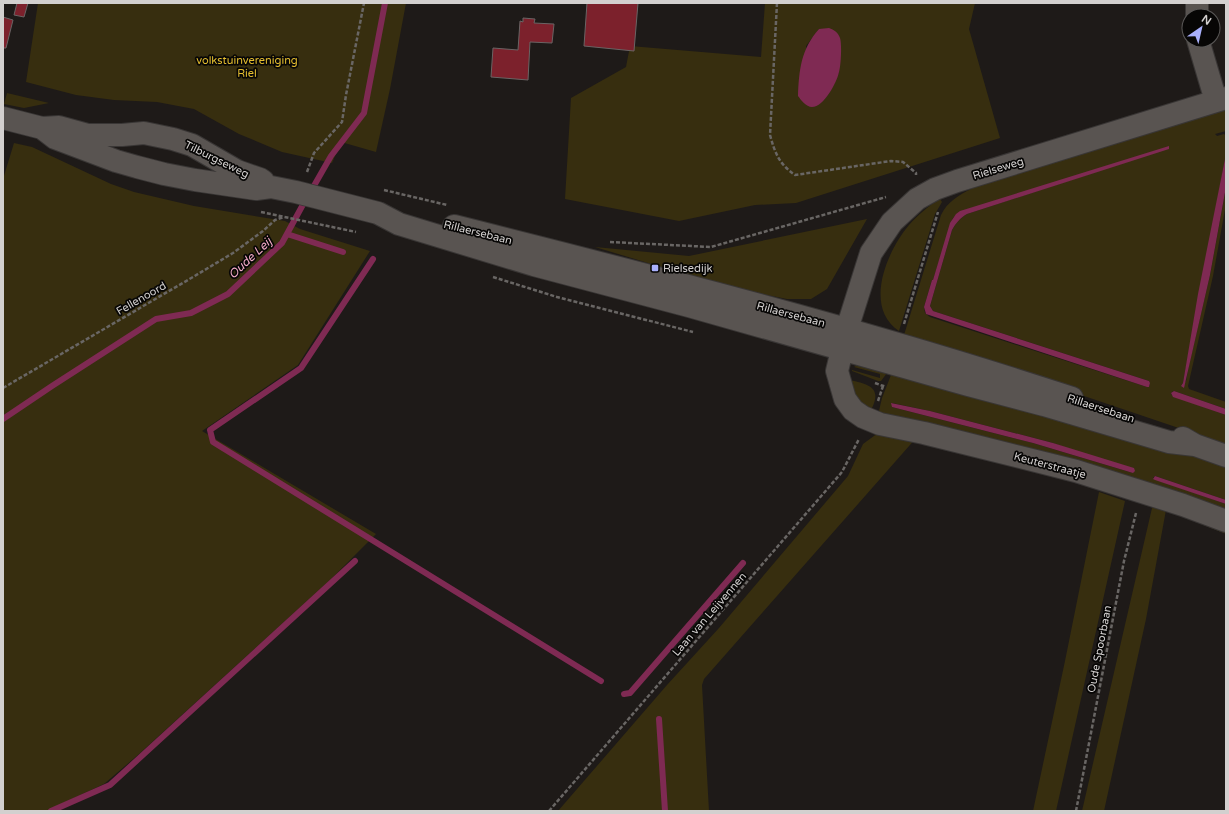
<svg xmlns="http://www.w3.org/2000/svg" width="1229" height="814" font-family="'Varela Round',sans-serif">
<style>
.green{fill:#372e0f;fill-rule:evenodd}
.water{fill:#7f2a53}
.lines{fill:none;stroke-linecap:round;stroke-linejoin:round}
.stream{stroke:#7f2a53;stroke-width:6}
.building{fill:#7c212c;stroke:#6a6464}
.minor-casing{stroke:#393635;stroke-width:24}
.path{stroke:#696664;stroke-width:2.5;stroke-dasharray:4 2;stroke-linecap:butt}
.minor{stroke:#595451;stroke-width:22}
.poi-dot{fill:#a9b0fc;stroke:#070605;stroke-width:1.5}
.labels{text-anchor:middle;stroke-width:3.5;stroke-linejoin:round;paint-order:stroke}
.park-label{font-size:11px;fill:#e6bf30;stroke:#070605}
.street-label{font-size:11px;fill:#d3d0cf;stroke:#070605}
.poi-label{font-size:11px;fill:#d3d0cf;stroke:#070605;text-anchor:start}
.water-label{font-size:12px;font-style:italic;fill:#f4abc8;stroke:#070605}
</style>
<rect width="100%" height="100%" fill="#1e1a18"/>
<path class="green" d="M38,3h368l-16,86 -14,63 -35,-10 -9,21 -50,-11 -43,-18 -45,-25 -37,-7 -43,-2 -38,-5 -50,-13z
M765,3h210l-6,26 31,109 -204,65 -41,2 -76,16 -114,-22 6,-101 55,-31 4,-21 131,11zM819,29l20,43c-5,13 -12,31 -27,35l-6,-61z
M7,93l42,10 -25,5 -20,-4z
M1226,107v24l-11,3 2,2 7,-2 2,2v18l-43,229 -2,3 5,-5 3,-16 21,-90 16,-88v17l-13,72 -25,110 1,3 37,13v7l-52,-18 -2,1 -1,2 2,2 53,19v29l-322,-109 37,-120c6,-13 18,-20 30,-26v-2zM1169,148l-202,66c-7,4 -11,9 -15,16l-22,76 3,5 216,70 1,2 -1,4h-2l-217,-70 -5,-4 -1,-6 8,-27h1l20,-62 7,-6z
M14,143l18,4 79,37 23,8 60,14 91,15 15,8 70,22 -72,114 -96,66 174,103 -46,46 -191,174 -35,30 -58,27h-43v-632z
M940,199l2,3 -7,12 -36,117c-36,-24 -12,-80 10,-106 9,-10 19,-19 31,-26z
M867,219l-40,70 -16,10h-24l-56,-11 -136,-41 94,9z
M862,362l25,11 -6,8h-3l-26,-10v-1l28,8v-4l-26,-7z
M892,370l286,81 48,17v32l-71,-24 -2,2 73,26v12l-348,-101 4,-17 9,-23zM892,403l38,8 123,32 80,30 -100,-30 -141,-36z
M850,380c21,5 33,8 20,32 -12,-8 -17,-18 -20,-32z
M878,433l39,4 -213,242 -2,6 7,126h-151l109,-126 52,-57 129,-152 15,-32z
M1099,492l26,9 -69,310h-23l32,-150z
M1164,506l62,19v9l-60,-24 -20,109 -42,192h-22l70,-303z"/>
<path class="water" d="M829,28c5,2 9,4 11,10 2,6 1,27 -1,34 -2,10 -15,35 -27,35 -6,0 -11,-7 -14,-11 1,-26 3,-47 21,-67z
M1169,146v3l-202,65c-7,4 -11,9 -15,16l-22,76 3,5 216,70 1,2 -1,4h-2l-221,-73 -2,-7 8,-27h1l17,-57 6,-9 4,-3z
M1226,154v33l-16,88 -26,113 -3,-2 2,-3 15,-89z
M1174,391l52,18v6l-53,-18 -2,-4z
M891,403l39,8 123,32 81,25 1,3 -2,2 -100,-30 -141,-36z
M1155,476l71,24v4l-71,-24 -2,-1z"/>
<g class="lines">
<path class="stream" d="M311,191l20,-35 33,-43 21,-110
M287,234l56,18
M373,259l-72,109 -91,62 3,12 388,239
M3,419l49,-33 104,-67 35,-6 37,-19 54,-51 24,-44
M624,694l6,-1 113,-130
M659,719l6,92
M51,811l59,-26 245,-224"/>
</g>
<path class="building" d="M17,3h11l-4,14 -10,-2z
M587,3h51l-4,48 -50,-5z
M3,17l10,3 -7,28h-3z
M523,18l12,1 -1,4 20,1 -2,19 -22,-1 -2,38 -37,-3 2,-29 25,2 2,-29 3,1z"/>
<g class="lines">
<defs>
<path id="minor" d="M1197,3v13
M1198,40l18,61
M1226,98l-269,83 -22,8 -18,10 -25,23 -21,31 -24,76 -10,42 8,28 8,11 10,7 17,7 44,9 152,38 107,34 43,16
M3,118l39,10 17,-1 29,8h34l22,-2 29,6 19,6 45,26 23,8 3,2
M42,128l13,10 61,23 21,6 27,7 31,6 61,9 15,-2 25,5 82,21 21,11 135,41 155,41 279,79 76,20 125,37 26,3
M454,226c207,52 415,105 618,172
M1183,438l12,7 31,11"/>
</defs>
<use href="#minor" class="minor-casing"/>
<path class="path" d="M777,3l-7,132c5,18 9,29 25,40l96,-14 12,1 13,11v2
M307,172l7,-19 28,-31 4,-27 18,-92
M384,190l63,15
M261,212l95,20
M610,242l101,5 175,-50
M493,277l64,20 136,35
M904,324l34,-112
M875,383l8,3 1,-3
M3,388l190,-111 40,-24 30,-22 12,-11 9,-3
M878,401l5,-15
M549,811l293,-339 17,-33
M1076,811l48,-250 12,-48"/>
<use href="#minor" class="minor"/>
</g>
<rect class="poi-dot" x="651" y="264" width="8" height="8" rx="2"/>
<g class="labels">
<g class="park-label">
<text x="247" y="64">volkstuinvereniging<tspan x="247" dy="13">Riel</tspan></text>
</g>
<g class="street-label">
<text transform="translate(217 159) rotate(26)" y="4">Tilburgseweg</text>
<text transform="translate(998 168) rotate(-17)" y="4">Rielseweg</text>
<text transform="translate(478 232) rotate(14)" y="4">Rillaersebaan</text>
<text transform="translate(141 298) rotate(-30)" y="4">Fellenoord</text>
<text transform="translate(791 314) rotate(15)" y="4">Rillaersebaan</text>
<text transform="translate(1101 408) rotate(18)" y="4">Rillaersebaan</text>
<text transform="translate(1050 465) rotate(15)" y="4">Keuterstraatje</text>
<text transform="translate(709 614) rotate(-49)" y="4">Laan van Leijvennen</text>
<text transform="translate(1099 649) rotate(-79)" y="4">Oude Spoorbaan</text>
</g>
<g class="poi-label">
<text x="663" y="272">Rielsedijk</text>
</g>
<g class="water-label">
<text transform="translate(250 258) rotate(-43)" y="4">Oude Leij</text>
</g>
</g>
<rect width="1229" height="814" fill="none" stroke="#d3d0cf" stroke-width="8"/>
<g transform="translate(1201 28) rotate(34)"><circle r="19" fill="#070605" stroke="#595756"/>
<path d="M0-3L7 15L0 10L-7 15Z" fill="#a9b0fc"/>
<text y="-6" font-size="11" font-weight="bold" text-anchor="middle" fill="#d3d0cf">N</text>
</g>
</svg>
